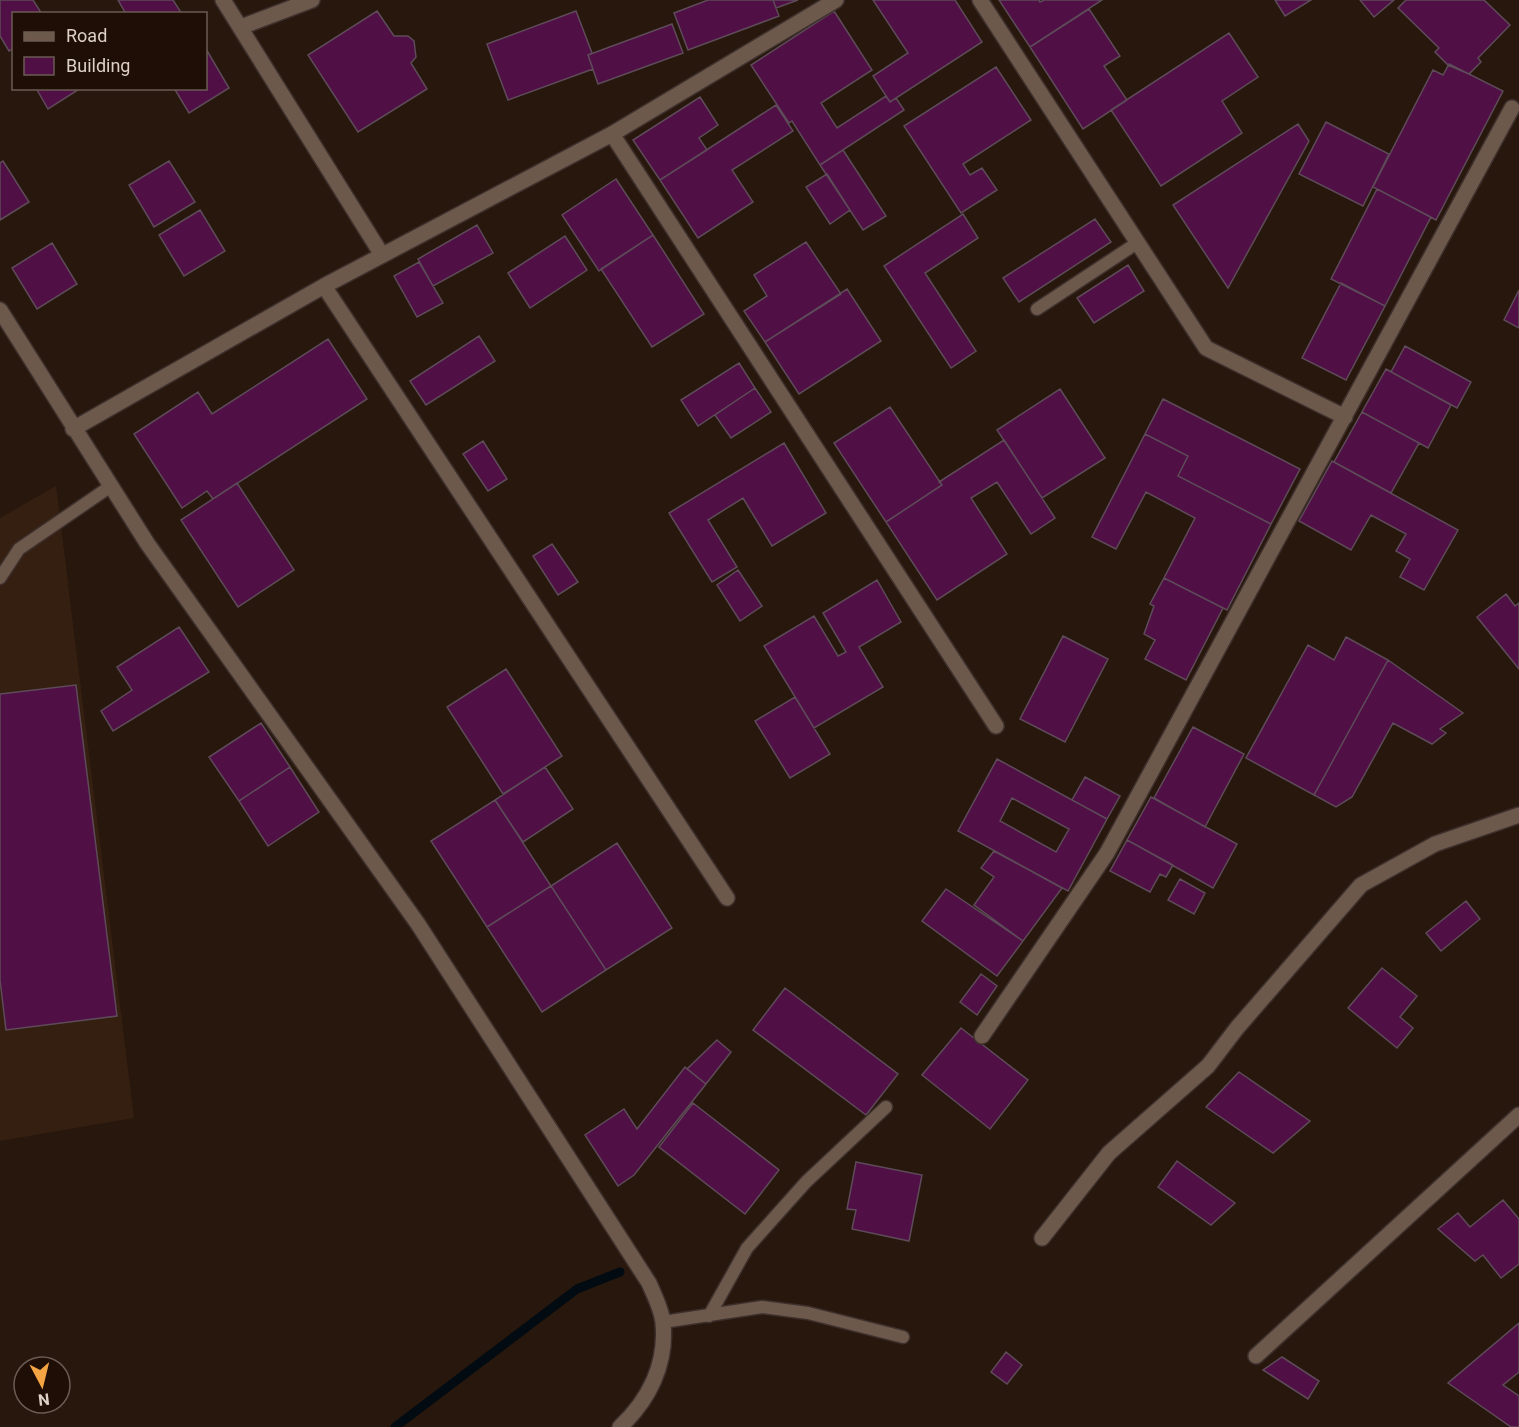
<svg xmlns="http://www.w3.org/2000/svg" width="1519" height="1427" font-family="Roboto,sans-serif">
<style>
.built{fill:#351f10}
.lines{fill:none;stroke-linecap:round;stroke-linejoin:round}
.stream{stroke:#020b12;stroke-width:9}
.building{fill:#500f45;stroke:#5e4b59;stroke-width:1.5;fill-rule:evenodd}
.lane-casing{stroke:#3d302c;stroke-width:15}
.street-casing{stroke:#3d302c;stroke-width:18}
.lane{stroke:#6d584c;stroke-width:12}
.street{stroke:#6d584c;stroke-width:15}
</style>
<rect width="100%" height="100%" fill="#28170c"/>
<path class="built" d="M56,486l78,632 -134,23v-623z"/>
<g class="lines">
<path class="stream" d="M395,1427l182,-138 43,-17"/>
</g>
<path class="building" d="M0,0h33l9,14h-28v34l-5,3 -9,-15z
M118,0h55l9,14h-56z
M708,0h65l6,16 -91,34 -14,-37z
M773,0h25l-22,8z
M873,0h82l27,42 -92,60 -17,-26 35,-23z
M999,0h40l1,2 4,-2h58l-72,47z
M1275,0h36l-26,16z
M1360,0h34l-20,17z
M1406,0h78l26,25 -32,33 3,4 -12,12 -21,-9 -13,-13 4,-4 -41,-40z
M1089,9l31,47 -16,10 23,34 -44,29 -53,-82z
M377,11l17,25h14l6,5 2,16 -5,6 16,26 -69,43 -50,-77z
M576,11l16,42 -4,2 5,14 -85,31 -21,-56z
M834,11l38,59 -51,33 16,25 49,-32 4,6 6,-4 8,12 -84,55 -28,-44 -3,2 -38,-58z
M672,24l11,29 -85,31 -10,-29z
M1229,33l29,44 -36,24 20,32 -81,53 -50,-76z
M206,49l23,39 -40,25 -15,-25h32z
M1449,64l54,27 -67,129 -63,-33 60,-117 10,5z
M996,67l35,53 -68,44 7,11 12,-7 15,22 -36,23 -57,-87z
M36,88h45l-33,21z
M700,97l18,28 -19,13 8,12 -47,30 -27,-40z
M776,105l17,26 -61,39 21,32 -55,36 -38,-58z
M1326,122l63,32 -26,52 -64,-32z
M1298,124l11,17 -81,147 -55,-83z
M843,150l43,66 -23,14 -43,-65z
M3,161l26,41 -29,18v-57z
M169,161l26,41 -41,25 -25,-42z
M827,174l23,36 -20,14 -24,-37z
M616,179l37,56 -54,36 -37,-56z
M1377,189l54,28 -46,89 -54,-27z
M200,210l25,41 -41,25 -25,-41z
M963,214l15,24 -53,35 51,78 -25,17 -67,-102z
M1095,219l16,23 -92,60 -16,-24z
M477,225l16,28 -60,33 -15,-27z
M653,235l51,79 -52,33 -51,-78z
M565,236l22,34 -57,38 -22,-35z
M806,242l35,52 -76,48 -21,-31 23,-15 -13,-21z
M52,243l25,41 -40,25 -25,-41z
M419,262l24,41 -26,14 -23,-41z
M1128,265l16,26 -50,32 -17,-25z
M1341,283l44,23 -39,74 -44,-22z
M847,289l34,52 -82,53 -34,-52z
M1519,290v38l-15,-8z
M479,336l16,25 -69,44 -16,-24z
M328,339l39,60 -154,100 -6,-8 -25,17 -48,-74 64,-42 14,22z
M1405,346l66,36 -14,26 -66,-36z
M739,363l16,25 -57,38 -17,-26z
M1386,369l65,36 -23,43 -66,-36z
M755,388l16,24 -40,26 -16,-23z
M1060,389l45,69 -63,40 -45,-68z
M1163,399l137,70 -29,55 -93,-48 10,-20 -43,-22z
M890,407l52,78 -56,37 -52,-79z
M1362,412l57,31 -28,50 -57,-31z
M1145,434l43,22 -10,20 93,48 -44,86 -63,-32 31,-60 -49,-26 -30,57 -24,-12z
M1004,440l51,78 -24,16 -34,-52 -26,16 36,56 -70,46 -51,-78 56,-37 -3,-3z
M483,441l24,38 -19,12 -25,-37z
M784,443l42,70 -54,33 -29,-48 -35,22 29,47 -25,15 -43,-69z
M1332,461l126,69 -34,60 -24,-13 10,-18 -14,-8 10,-17 -35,-19 -20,35 -52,-29z
M237,483l57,87 -56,37 -57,-87z
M552,544l26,38 -20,13 -25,-39z
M738,570l24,36 -22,15 -23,-36z
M1164,578l59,30 -37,72 -41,-21 10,-19 -11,-6 10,-28 -4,-2z
M877,580l24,42 -42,25 24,40 -69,41 -50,-82 50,-30 24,40 8,-4 -23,-39z
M1506,594l9,12 4,-3v66l-42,-52z
M179,627l30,45 -96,59 -12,-20 31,-21 -15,-23z
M1063,636l45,23 -43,83 -45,-23z
M1346,637l42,23 -74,135 -68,-37 62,-113 26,15z
M1388,660l75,53 -23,16 6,4 -14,11 -39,-21 -41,74 -16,10 -22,-12z
M506,669l56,87 -59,38 -56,-87z
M76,685l41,331 -111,14 -6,-50v-286z
M795,697l35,57 -40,24 -35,-57z
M261,723l29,44 -51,34 -30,-44z
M1193,727l51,27 -39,73 -51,-29z
M997,759l110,60 -39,72 -110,-60zM1012,798l57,31 -13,23 -56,-31z
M290,767l29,45 -51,34 -29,-45z
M545,767l28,42 -50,33 -28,-42z
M1085,777l35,19 -13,23 -35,-19z
M1151,797l86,47 -24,44 -86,-48z
M495,800l56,86 -64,41 -56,-86z
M1127,840l46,25 -7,12 -6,-3 -10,18 -40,-21z
M617,843l55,85 -66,42 -55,-84z
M994,851l68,37 -39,53 -49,-36 20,-28 -13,-9z
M1180,879l25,14 -11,21 -26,-14z
M551,886l55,84 -64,42 -55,-85z
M946,889l77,52 -26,35 -75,-55z
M1466,901l14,18 -39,32 -15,-18z
M1382,968l35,28 -17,21 13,11 -16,20 -49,-40z
M981,974l16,12 -20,29 -17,-13z
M785,988l113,86 -32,41 -113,-85z
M961,1028l67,52 -38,49 -68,-54z
M717,1040l14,12 -25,32 -19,-15z
M685,1067l21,17 -72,91 -16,11 -33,-51 39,-26 13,20z
M1239,1072l71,49 -37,32 -67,-46z
M693,1103l86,67 -34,44 -86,-67z
M1177,1161l58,42 -24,22 -53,-38z
M856,1162l66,13 -13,66 -57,-12 4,-19 -9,-1z
M1503,1200l16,19v45l-18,14 -18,-23 -8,6 -37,-32 20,-16 12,14z
M1519,1323v49l-16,13 16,11v31h-8l-63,-44z
M1006,1352l16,13 -15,19 -16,-12z
M1282,1357l37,24 -11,18 -45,-29z"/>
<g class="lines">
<defs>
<path id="lane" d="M1037,309l100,-66
M0,578l19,-29 92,-63
M709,1316l38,-68 59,-66 80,-75
M663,1322l99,-15 46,6 95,24"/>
<path id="street" d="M223,0l159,255
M980,0l226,348 139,69
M241,27l71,-27
M612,134l384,592
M324,286l403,612
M0,310l147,233 271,381 231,359c5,12 13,27 14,40 4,41 -14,77 -43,104
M73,429l251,-143 288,-152 224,-134
M982,1036l125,-183 405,-745
M1042,1238l67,-85 99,-87 29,-38 124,-143 74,-41 84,-29
M1256,1356l263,-241"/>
</defs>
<use href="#lane" class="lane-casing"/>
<use href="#street" class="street-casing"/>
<use href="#lane" class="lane"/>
<use href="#street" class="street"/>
</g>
<rect x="12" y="12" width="195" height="78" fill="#1e0e05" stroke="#6a5c53" stroke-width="1.5"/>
<rect x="24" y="32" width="30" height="9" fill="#6d584c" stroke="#6a5c53" stroke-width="1.5"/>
<text x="66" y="42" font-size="18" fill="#dcd0c9">Road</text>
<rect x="24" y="57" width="30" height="18" fill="#500f45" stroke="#6a5c53" stroke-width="1.5"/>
<text x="66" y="72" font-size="18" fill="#dcd0c9">Building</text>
<g transform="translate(42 1385) rotate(173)"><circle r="28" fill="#1e0e05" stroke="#6a5c53" stroke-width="1.5"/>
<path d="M0-4.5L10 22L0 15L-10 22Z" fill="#f4a443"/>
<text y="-9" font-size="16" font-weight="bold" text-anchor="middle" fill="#dcd0c9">N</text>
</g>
</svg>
